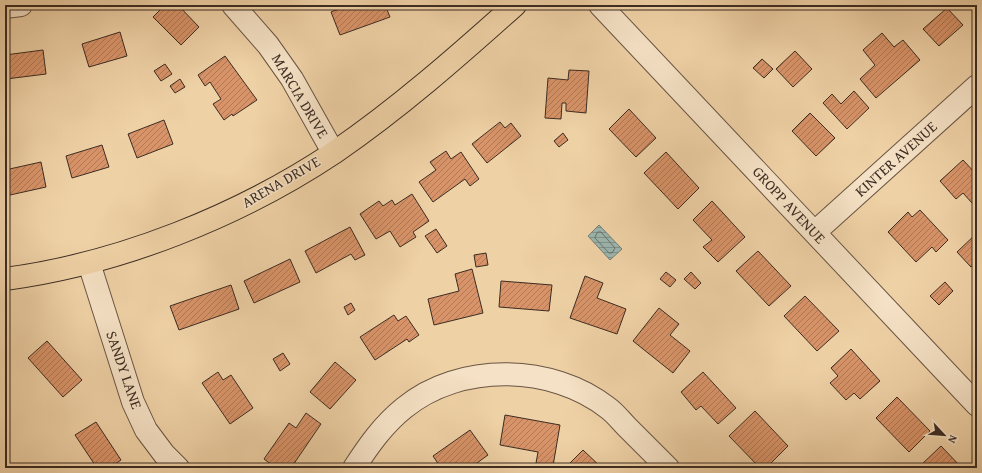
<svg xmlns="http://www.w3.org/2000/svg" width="982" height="473" font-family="'Gentium Book Plus',serif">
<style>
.water{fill:url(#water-rules);stroke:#757e76}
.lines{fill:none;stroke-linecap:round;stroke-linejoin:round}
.shore{stroke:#6c7068;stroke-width:1}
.building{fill:url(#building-hatch);stroke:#3c2c22}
.minor-casing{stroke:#695543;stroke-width:24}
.major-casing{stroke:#3c2c22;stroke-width:24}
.minor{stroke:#f5e1c5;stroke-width:22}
.major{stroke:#efd1a6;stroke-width:22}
.labels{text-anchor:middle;stroke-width:3;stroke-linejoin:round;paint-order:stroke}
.street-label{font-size:15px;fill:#3c2c22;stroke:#f5e1c5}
</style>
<defs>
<pattern id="water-rules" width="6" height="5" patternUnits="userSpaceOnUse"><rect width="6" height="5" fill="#9bb5ae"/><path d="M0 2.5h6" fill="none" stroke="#80938d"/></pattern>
<pattern id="building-hatch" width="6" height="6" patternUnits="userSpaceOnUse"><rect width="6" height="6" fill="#d89368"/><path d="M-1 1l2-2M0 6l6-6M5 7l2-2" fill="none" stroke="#b07855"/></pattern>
</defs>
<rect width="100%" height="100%" fill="#efd1a6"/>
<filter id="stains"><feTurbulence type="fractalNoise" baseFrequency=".005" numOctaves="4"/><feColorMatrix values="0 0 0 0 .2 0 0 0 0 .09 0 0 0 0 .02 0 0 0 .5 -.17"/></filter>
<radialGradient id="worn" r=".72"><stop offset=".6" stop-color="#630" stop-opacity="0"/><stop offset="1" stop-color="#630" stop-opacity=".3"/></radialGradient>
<path class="water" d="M599,225l23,24 -12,11 -22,-24z"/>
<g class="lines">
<path class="shore" d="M598,232h3l14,16 -3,5h-3l-14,-15z"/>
</g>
<path class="building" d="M165,5h13l21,22 -18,18 -28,-28z
M349,5h36l5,12 -50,18 -9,-23z
M947,8l16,17 -24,21 -16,-17z
M120,32l7,24 -38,11 -7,-23z
M882,33l12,14 9,-7 17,20 -44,38 -16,-19 15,-14 -12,-15z
M43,50l3,24 -40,5 -1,-24z
M795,51l17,18 -19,18 -17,-18z
M225,56l32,44 -24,16 -1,-2 -8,6 -11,-16 8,-5 -11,-17 -5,4 -7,-11z
M762,59l11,10 -9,9 -11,-10z
M165,64l7,10 -11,7 -7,-10z
M569,70l20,1 -3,42 -20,-2v-8h-4l-1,16 -16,-1 3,-40 20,2z
M180,79l5,8 -10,6 -5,-7z
M854,91l15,17 -22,21 -24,-26 9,-9 9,10z
M629,109l27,29 -20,19 -27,-28z
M810,113l25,25 -19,18 -24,-25z
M164,120l9,24 -36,14 -9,-24z
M500,122l5,6 6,-5 10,13 -34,27 -15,-19z
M563,133l5,7 -9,7 -5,-6z
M102,145l7,22 -37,11 -6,-22z
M446,151l5,8 10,-7 18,27 -9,7 -5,-7 -32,23 -14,-20 17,-12 -6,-8z
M666,152l33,36 -21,21 -34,-36z
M963,160l14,15v5l-2,2 2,2v14l-5,5 -9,-10 -7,6 -16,-18z
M41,162l5,25 -36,8 -5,-25z
M412,194l17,27 -16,11 3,5 -16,10 -10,-16 -14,8 -16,-25 19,-13 4,5 9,-6 3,5z
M712,201l33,36 -27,25 -15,-15 9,-7 -19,-20z
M920,210l28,30 -12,12 -4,-5 -16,15 -28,-30 20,-20 4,5z
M350,227l15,28 -10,5 -4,-6 -35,19 -11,-22z
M436,229l11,17 -10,7 -12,-17z
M977,233v28l-6,6 -14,-15z
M758,251l33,35 -22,20 -33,-35z
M486,253l2,12 -12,2 -2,-12z
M290,259l10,23 -46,21 -10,-22z
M472,269l11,44 -49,12 -6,-26 31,-8 -4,-17z
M666,272l10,8 -6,7 -10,-8z
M691,272l10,11 -6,6 -11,-10z
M585,276l18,7 -6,15 29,11 -9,25 -47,-16z
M501,281l51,4 -3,26 -50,-4z
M945,282l8,9 -14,14 -9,-9z
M231,285l8,24 -60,21 -9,-24z
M805,296l34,35 -22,20 -33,-35z
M351,303l4,7 -7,5 -4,-8z
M659,308l20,16 -9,11 20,16 -17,22 -40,-32z
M394,315l4,6 8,-5 13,19 -10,7 -2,-3 -32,21 -15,-23z
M47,341l35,39 -19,17 -35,-39z
M851,349l29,32 -20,18 -6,-6 -8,7 -16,-17 8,-7 -7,-8z
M283,353l7,11 -10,7 -7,-12z
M335,362l21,18 -26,29 -20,-17z
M218,372l5,8 8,-5 22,33 -23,16 -28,-41z
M703,372l33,36 -18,16 -17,-18 -5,4 -15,-18z
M897,397l33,34 -21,21 -33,-34z
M755,411l33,35 -22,22h-6l-31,-32z
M306,413l15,11 -30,44h-15l-12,-9 25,-36 7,5z
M505,415l55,10 -7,41 -17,-3 2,-11 -38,-7z
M96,422l25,38 -12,8h-12l-22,-33z
M470,430l18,25 -18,13h-29l-8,-12z
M941,446l21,22h-40l-2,-2z
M583,450l19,18h-37z"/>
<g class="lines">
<defs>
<path id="minor" d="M233,5l35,40 24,34 41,73
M600,5l377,400
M5,7l16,-2
M815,232l162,-146
M89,263l44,139 13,28 18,24 14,14
M354,468c15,-23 29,-43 50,-60 56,-46 148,-44 204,0 7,5 13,13 19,19 14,14 27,27 41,41"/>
<path id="major" d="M5,279c114,-15 234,-63 330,-127 64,-44 122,-95 180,-147"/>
</defs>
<use href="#minor" class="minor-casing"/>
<use href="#major" class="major-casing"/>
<use href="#minor" class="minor"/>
<use href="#major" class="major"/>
</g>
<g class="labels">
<g class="street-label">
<text transform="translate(300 96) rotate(59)" y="5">MARCIA DRIVE</text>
<text transform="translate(896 159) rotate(-42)" y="5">KINTER AVENUE</text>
<text transform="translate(281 182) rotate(-30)" y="5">ARENA DRIVE</text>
<text transform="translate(789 205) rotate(47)" y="5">GROPP AVENUE</text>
<text transform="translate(124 370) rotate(71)" y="5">SANDY LANE</text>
</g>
</g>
<rect width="982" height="473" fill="none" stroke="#efd1a6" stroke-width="20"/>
<rect x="6" y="6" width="970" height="461" fill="none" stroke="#3c2c22" stroke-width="2"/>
<rect x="10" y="10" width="962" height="453" fill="none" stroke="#3c2c22"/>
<g transform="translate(944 435) rotate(116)" stroke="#f5e1c5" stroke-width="3" paint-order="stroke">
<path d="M0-3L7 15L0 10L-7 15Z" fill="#3c2c22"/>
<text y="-6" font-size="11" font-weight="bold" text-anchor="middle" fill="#3c2c22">N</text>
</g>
<rect width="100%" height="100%" filter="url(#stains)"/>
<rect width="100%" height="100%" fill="url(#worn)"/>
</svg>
